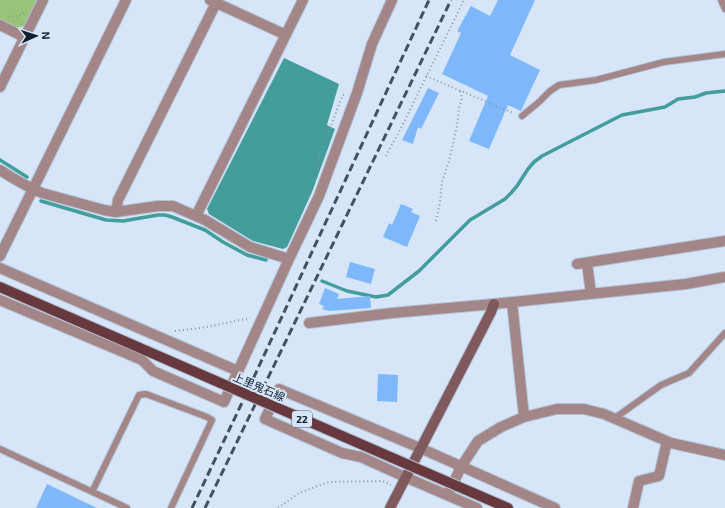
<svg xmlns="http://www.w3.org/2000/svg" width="725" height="508" font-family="'Exo 2','Noto Sans JP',sans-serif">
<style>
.green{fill:#99c37a}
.water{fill:#439d9a}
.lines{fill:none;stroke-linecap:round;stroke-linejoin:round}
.stream{stroke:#439d9a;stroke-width:3.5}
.building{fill:#7eb8fa}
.lane-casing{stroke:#b3c2d4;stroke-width:8}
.street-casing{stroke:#b3c2d4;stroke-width:12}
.secondary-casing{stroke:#b3c2d4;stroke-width:12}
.primary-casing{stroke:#b3c2d4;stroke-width:12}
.path{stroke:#8797a8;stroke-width:2;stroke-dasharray:1 3;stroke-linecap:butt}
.lane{stroke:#a28688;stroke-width:6}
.street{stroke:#a28688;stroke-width:10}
.secondary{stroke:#80595d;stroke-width:10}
.primary{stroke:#67393f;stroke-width:10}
.rail{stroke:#435263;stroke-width:3;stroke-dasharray:8 4;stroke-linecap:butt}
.primary-bridge-casing{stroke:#b3c2d4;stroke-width:12;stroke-linecap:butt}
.primary-bridge{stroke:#67393f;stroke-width:10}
.labels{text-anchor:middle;stroke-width:4;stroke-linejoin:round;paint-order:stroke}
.shield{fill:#d6e6f8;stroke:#4c5b6d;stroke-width:1}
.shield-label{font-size:10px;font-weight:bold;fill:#112031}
.street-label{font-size:11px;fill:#112031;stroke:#d6e6f8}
</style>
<rect width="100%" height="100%" fill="#d6e6f8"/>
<path class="green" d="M0,0h37l-13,26 -6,2 -18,-9z"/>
<path class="water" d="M284,58l55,26 -12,41 8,4 -23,63 -25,55 -4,2 -30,-8 -44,-27 -2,-5z"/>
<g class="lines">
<path class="stream" d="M0,160l27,17
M41,201l65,19 17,1 35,-6h7l7,2 33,13 18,12 24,13 19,5
M322,281l25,10 29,6 12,-2 31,-24 51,-51 35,-21 6,-6 6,-7 11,-17 6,-7 8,-6 80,-41 43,-8 13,-8 17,-2 11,-4 19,-2"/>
</g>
<path class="building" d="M498,0h37l-25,55 30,15 -19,41 -13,-6 -19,44 -20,-8 19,-45 -46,-22 19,-41 -4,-2 14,-25 19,10z
M428,88l11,5 -18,36 -3,-2 -5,17 -11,-4z
M401,204l12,5 -2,3 9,4 -13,31 -24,-10 6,-14 3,2z
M350,262l25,7 -4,15 -25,-7z
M325,288l14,6 -2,5 33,-3 1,12 -42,3 -7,-2 2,-3 -5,-2z
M378,374l20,1 -1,27 -20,-1z
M47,484l50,24h-61z"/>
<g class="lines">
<defs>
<path id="lane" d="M721,0l4,9
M522,116l17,-14 11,-11 9,-6 37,-5 68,-18 61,-8
M615,418l46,-33 28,-12 36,-40
M0,449l127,59
M92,492l47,-97 7,-1 61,23 5,3 -41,88"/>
<path id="street" d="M210,0l76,35
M0,25l24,12
M0,87l43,-87
M0,170c14,9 27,17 42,23l62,17 12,2 42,-6h15l32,14 45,27 39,12
M116,212l2,-12 98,-197
M196,216l107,-216
M0,256l126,-256
M587,263l4,31
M577,264l148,-23
M0,268l238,103
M0,300l142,60 11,11 71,31 65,-143 30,-63 38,-103 15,-49 20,-44
M512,302l12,115
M309,323l83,-10 102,-9 192,-20 39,-7
M449,492l12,-25 17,-26 23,-14 23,-10 33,-8h27l20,5 67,29 54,12
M477,508l-72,-31 -44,-20 -19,-4 -77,-34 14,-30 141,59 135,60
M633,508l6,-27 20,-5 8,-35"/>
<path id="secondary" d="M390,508l101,-196 3,-8"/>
<path id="primary" d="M0,287l147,64
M457,486l51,22"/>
</defs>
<use href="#lane" class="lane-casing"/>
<use href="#street" class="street-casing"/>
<use href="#secondary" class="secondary-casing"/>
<use href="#primary" class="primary-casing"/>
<path class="path" d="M8,16c6,1 11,1 16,-4
M426,76l87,37
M386,156l17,-32 61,-124
M316,166l25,-67 2,-4 3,-1
M436,221l4,-19 2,-20 7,-21 8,-35 2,-18 3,-10 -2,-8
M175,331l32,-4 43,-9
M278,508l21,-15 30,-11 54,-1 8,4"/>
<use href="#lane" class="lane"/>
<use href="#street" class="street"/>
<use href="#secondary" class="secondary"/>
<use href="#primary" class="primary"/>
<path class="rail" d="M192,508l48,-101 189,-407
M205,508l246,-508"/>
<defs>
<path id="primary-bridge" d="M147,351l310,135"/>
</defs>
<use href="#primary-bridge" class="primary-bridge-casing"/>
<use href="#primary-bridge" class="primary-bridge"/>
</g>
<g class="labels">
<rect class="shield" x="292" y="411" width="20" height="16" rx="3"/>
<g class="shield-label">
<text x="302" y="423">22</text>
</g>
<g class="street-label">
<text transform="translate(259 387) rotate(23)" y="4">上里鬼石線</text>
</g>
</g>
<g transform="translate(36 36) rotate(87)" stroke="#d6e6f8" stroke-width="3" paint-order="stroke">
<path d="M0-3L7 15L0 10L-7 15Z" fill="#112031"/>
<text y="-6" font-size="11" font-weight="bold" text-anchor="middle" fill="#112031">N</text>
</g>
</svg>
